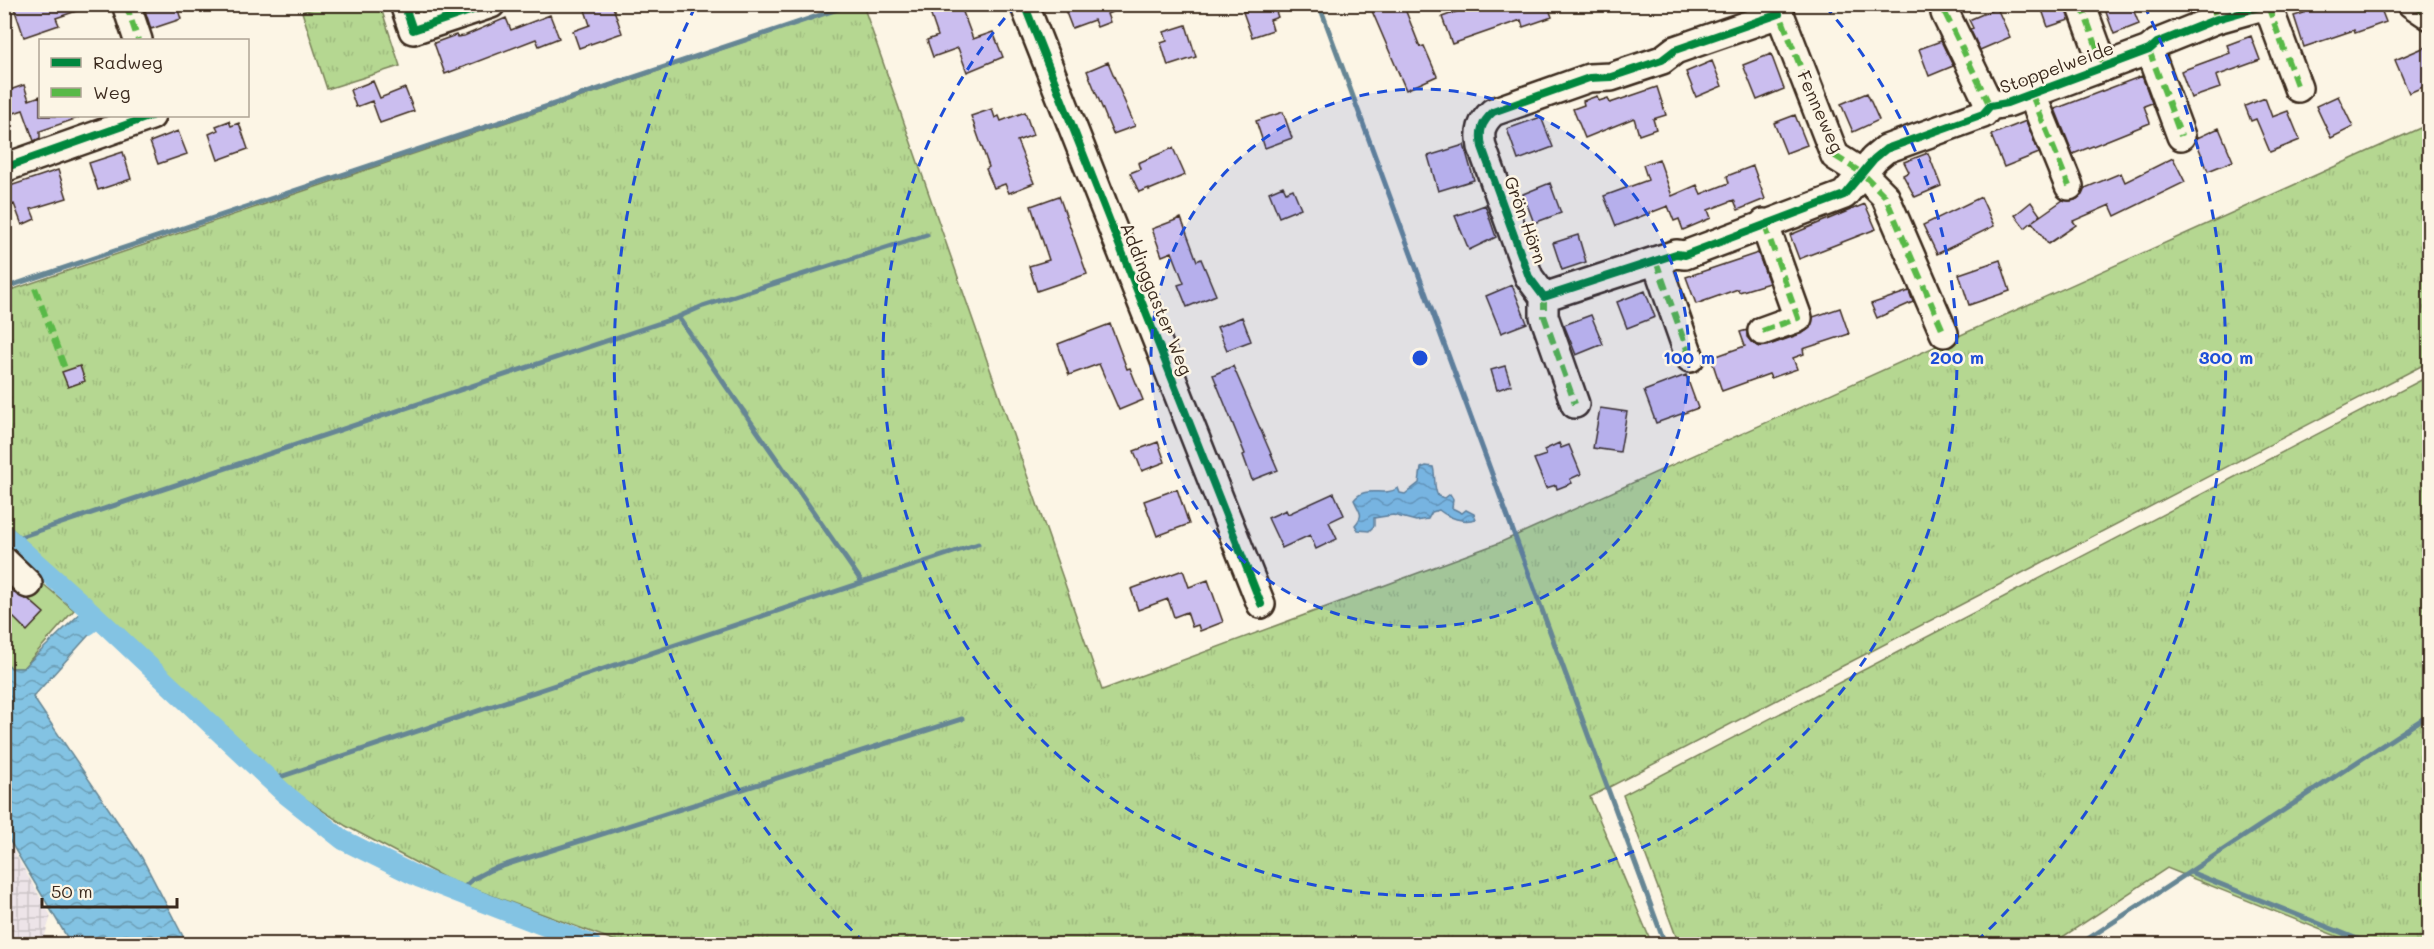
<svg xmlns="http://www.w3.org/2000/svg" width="2434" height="949" font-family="Mali,sans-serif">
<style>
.industrial{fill:url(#industrial-grid)}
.grass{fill:url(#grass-tufts);stroke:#788058;stroke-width:1.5}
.garden{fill:#b5d791;stroke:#788058;stroke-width:1.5}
.water{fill:url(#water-waves);stroke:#668694;stroke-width:1.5}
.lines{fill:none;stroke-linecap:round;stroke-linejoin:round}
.stream{stroke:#668694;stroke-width:5}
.canal{stroke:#83c3e3;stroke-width:20}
.building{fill:#cbbeef;stroke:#3b2a1e;stroke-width:1.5}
.minor-casing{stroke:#3b2a1e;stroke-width:32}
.minor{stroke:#fcf5e5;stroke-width:27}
.quiet{stroke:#58b947;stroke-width:6;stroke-dasharray:12 6;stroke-linecap:butt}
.cycleway-casing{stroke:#fcf5e5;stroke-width:11}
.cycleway{stroke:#00873e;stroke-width:8}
.ring{fill:none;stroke:#1d4ed8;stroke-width:3;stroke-dasharray:10 8}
.labels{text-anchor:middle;stroke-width:5;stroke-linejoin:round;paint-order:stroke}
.street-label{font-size:18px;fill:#3b2a1e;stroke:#fcf5e5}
.centre{fill:#1d4ed8;stroke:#fcf5e5;stroke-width:3}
.ring-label{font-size:18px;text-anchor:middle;font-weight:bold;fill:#1d4ed8;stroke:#fcf5e5;stroke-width:5;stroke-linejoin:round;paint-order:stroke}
</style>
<defs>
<pattern id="industrial-grid" width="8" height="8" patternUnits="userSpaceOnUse" patternTransform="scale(1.5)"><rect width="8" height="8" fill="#ede4e8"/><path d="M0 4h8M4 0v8" fill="none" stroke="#ccc4c7"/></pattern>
<pattern id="grass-tufts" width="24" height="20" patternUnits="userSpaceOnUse" patternTransform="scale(1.5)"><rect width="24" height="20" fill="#b5d791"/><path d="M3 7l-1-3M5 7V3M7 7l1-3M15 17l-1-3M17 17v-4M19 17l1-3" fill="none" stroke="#9db97d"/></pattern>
<pattern id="water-waves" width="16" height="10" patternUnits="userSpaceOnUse" patternTransform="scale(1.5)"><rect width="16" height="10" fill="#83c3e3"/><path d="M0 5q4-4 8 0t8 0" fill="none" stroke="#6c9fb7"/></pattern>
</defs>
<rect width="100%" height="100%" fill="#fcf5e5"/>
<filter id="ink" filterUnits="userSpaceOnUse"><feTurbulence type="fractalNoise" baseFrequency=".0167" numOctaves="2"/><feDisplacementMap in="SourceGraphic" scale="12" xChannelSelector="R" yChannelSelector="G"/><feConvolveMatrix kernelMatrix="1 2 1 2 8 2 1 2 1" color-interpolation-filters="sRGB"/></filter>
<g filter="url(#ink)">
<path class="industrial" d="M5,836l46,80 -9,28h-37z"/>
<path class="grass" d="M324,5h56l20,61 -73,23 -25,-77z
M853,5h10l239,685 397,-147 930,-419v238l-839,435 62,147h-1028l-177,-65 -101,-53 -60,-40 -281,-264v-230z
M2429,376v568h-73l-189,-76 -115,76h-373l-56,-149z"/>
<path class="garden" d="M4,551l70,59 -51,58h-12l-6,-7z"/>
<path class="water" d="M1426,466l7,1c3,10 0,20 5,29l7,2 5,-4 3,5 -1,9 10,5 4,-3 8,4 2,5c-13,4 -27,-1 -37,-9l-7,2 -4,7 -12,2 -23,-6 -19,3v8l-5,5 -11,-1 -3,-5c10,-11 4,-13 -1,-25 12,-16 29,-2 44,-12l2,5 5,1 14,-11 2,-15z
M92,602l14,14 -73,81 109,161 45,86h-116l-66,-111v-172l6,7h12z"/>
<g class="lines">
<path class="stream" d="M1319,4l346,940
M4,288l849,-284
M678,317l25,-11 224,-71
M11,540l667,-223 184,265
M271,780l707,-236
M2190,872l180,72
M458,893l15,-14 17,-9 472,-151
M2080,944l350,-230"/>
<path class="canal" d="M4,534l93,83 -9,8
M97,617l188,177 58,46 77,38 171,66"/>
</g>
<path class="building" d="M24,4h63l1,3 -32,11 3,7 -35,12 -10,-29z
M143,4h33l5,15 -30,10z
M583,4h29l10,29 -43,15 -6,-17 17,-6z
M927,4h33l13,35 20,-7 10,25 -36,15 -9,-24 -25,9 -6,-17 11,-4z
M1079,4h51v1l-23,9 3,8 -13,5 -3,-7 -22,8 -7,-18z
M1264,4h9l5,13 -8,3 3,10 -21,7 -9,-25z
M1369,4h34l17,43 4,-1 13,30 -31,14z
M1478,4h79l1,2 -9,3 3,8 -29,10 -2,-7 -69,24 -10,-27z
M2040,4h24l5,16 -21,7z
M2103,4h28l8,20 -25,10z
M2311,4h68l7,18 -31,11 -1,-3 -50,17 -10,-31 10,-3 -2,-5z
M1997,8l13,29 -30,13 -10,-21 3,-1 -4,-8z
M550,15l9,23 -20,8 -3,-7 -91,35 -11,-31 22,-8 1,2 7,-1 42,-18 5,12z
M1186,25l10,32 -28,9 -7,-23 6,-2 -3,-9z
M2251,36l9,24 -44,16 4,12 -29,10 -10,-27 49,-18 -3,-8z
M1941,41l12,25 -24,10 -10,-27z
M2430,45v39l-21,9 -14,-33z
M1771,54l13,35 -27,11 -14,-35z
M1712,61l10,25 -26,11 -10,-25z
M1108,62l27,64 -22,8 -26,-63z
M2142,76l10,27 -8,3 6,17 -77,31 -18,-45z
M373,81l7,17 25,-10 9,23 -34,12 -8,-22 -16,6 -6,-17z
M24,85l5,15 11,-4v20h38v2l-38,13v7l-6,3 -11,-31 -12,4 -7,-18v-4z
M1657,87l9,28 -13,4 3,10 -17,6 -5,-17 -49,20 -12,-29 11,-4 -1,-4 14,-5 2,5 9,-3 2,5z
M1867,93l12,27 -26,12 -12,-28z
M2338,96l15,31 -22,11 -15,-32z
M2265,98l7,19 16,-6 12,29 -30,12 -14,-33 -5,2 -6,-15z
M992,109l3,9 4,-2 2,5 24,-9 8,23 -16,6 17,42 -25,10 -4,-9 -11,4 -8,-19 3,-2 -18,-51z
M1283,112l9,26 -27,10 -9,-27z
M1795,115l12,30 -21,8 -12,-30z
M1541,117l12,30 -35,13 -11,-31z
M229,121l2,5 8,-3 9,26 -30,11 -9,-26 9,-4 -2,-4z
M2026,121l13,32 -35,14 -13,-32z
M2219,128l14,33 -25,10 -12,-30 1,-3z
M178,131l9,23 -29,10 -8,-22z
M1464,145l10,35 -36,11 -10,-35z
M1173,148l12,27 -36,15v-2l-10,4 -9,-19 10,-4 -2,-6z
M123,152l8,27 -33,11 -9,-27z
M1928,153l13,33 -26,11 -12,-22 6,-3 -5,-10z
M2173,158l12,24 -70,34 -5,-11 -37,16 3,4 -28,19 -16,-22 -7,6 -10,-13 16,-13 9,13 -7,6 30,-21h12l7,-5 3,-7 36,-15 4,9z
M1659,159l13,37 25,-11 4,9 28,-11 -2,-7 26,-10 12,33 -27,11 -4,-10 -26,10 3,8 -28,12 -4,-11 -5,2 -6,-15 -52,20 -12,-30 44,-16 -5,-15z
M58,170l9,28 -36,11 4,10 -13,6 -8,-21 -10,4v-20z
M1550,183l11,30 -27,10 -11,-29z
M1283,186l3,6 7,-3 8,19 -22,9 -10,-25z
M1059,196l28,78 -50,17 -8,-25 20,-6 -18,-54z
M1981,197l13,29 -57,28 -14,-29z
M1865,204l11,25 -77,30 -9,-24z
M1485,205l11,32 -27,13 -14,-34z
M1181,218l16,43 4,-2 15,36 -29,12 -9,-22 6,-2 -12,-31 -10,4 -10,-27z
M1578,235l8,27 -24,8 -9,-27z
M1758,253l11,30 -30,9 -1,-3 -42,15 -10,-27z
M2000,260l10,31 -41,14 -10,-31z
M1512,285l15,38 -26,10 -15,-37z
M1645,291l10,26 -28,11 -10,-26z
M1909,291l4,11 -36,16 -6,-14z
M1840,308l9,26 -46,15 1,5 -11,4 4,11 -26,9 -2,-4 -47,17 -11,-33 34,-12 -5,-14 7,-2v7l5,6 8,4 7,-1 36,-13 7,-5 3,-11z
M1591,315l12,29 -27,11 -12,-30z
M1242,317l9,24 -24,9 -10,-23z
M1110,324l17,45 3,-1 13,32 -24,10 -20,-46 -30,11 -11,-31z
M80,366l5,15 -17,6 -6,-15z
M1233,366l45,104 -26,10 -9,-25 2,-1 -32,-79z
M1505,366l6,19 -14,5 -6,-20z
M1686,375l12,33 -42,15 -12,-32z
M1600,408l27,4 -7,40 -27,-4z
M1158,442l7,20 -23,9 -8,-20z
M1559,443l2,5 8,-3 12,29 -11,5 2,4 -15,6 -1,-4 -10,3 -12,-29 12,-4 -2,-5z
M1177,489l12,35 -32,12 -13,-35z
M1334,493l10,22 -15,7 8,17 -21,10 -6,-14 -28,13 -14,-30 18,-8 2,4z
M1183,570l6,17 19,-7 15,42 -23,9 -2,-6 -6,2 -5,-15 -13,5 -6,-18 -30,11 -7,-21z
M4,583l13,12 11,4 16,14 -17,18 -23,-23z"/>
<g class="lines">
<defs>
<path id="minor" d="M126,4l12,36
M404,4l9,26 78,-26
M1024,4l237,600
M1776,4l59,152 27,17 23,23 59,137
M2081,4l23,63
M2412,4l18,12
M2268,6l30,82
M1945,13l45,93
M1779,14l-104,36 -13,10 -51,17 -22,1 -96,34c-12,11 -14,19 -11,35l47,130 15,20 132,-43 9,1 159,-60 30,-36 12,-10 97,-35 7,-8 17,-3 142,-53 8,-7 60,-24 53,-15
M2149,50l32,86
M2032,95l37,91
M4,168l147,-52
M1656,261l34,97
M1544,297v19l31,88
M1762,331l36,-13 -34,-95
M4,561l24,23"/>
</defs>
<use href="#minor" class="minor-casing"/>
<use href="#minor" class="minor"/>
<path class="quiet" d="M126,4l12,36
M1776,4l59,152 27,17 23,23 59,137
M2081,4l23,63
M2212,4l5,15
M2412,4l18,12
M2268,6l30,82
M1945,13l45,93
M2149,50l32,86
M2032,95l37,91
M1656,261l34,97
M35,288l31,83
M1544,297v19l31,88
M1762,331l36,-13 -34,-95"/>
<defs>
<path id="cycleway" d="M404,4l9,26 78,-26
M1024,4l237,600
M1779,14l-104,36 -13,10 -51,17 -22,1 -96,34c-12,11 -14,19 -11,35l47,130 15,20 132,-43 9,1 159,-60 30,-36 12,-10 97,-35 7,-8 17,-3 142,-53 8,-7 60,-24 53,-15
M4,168l147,-52"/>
</defs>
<use href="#cycleway" class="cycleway-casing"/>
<use href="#cycleway" class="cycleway"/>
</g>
</g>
<circle cx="1420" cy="358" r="269" fill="#1d4ed8" fill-opacity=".12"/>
<g class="ring">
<circle cx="1420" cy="358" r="269"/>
<path d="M1825 6A537 537 0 1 1 1015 6"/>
<path d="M865 943A806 806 0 0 1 696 5M2144 5A806 806 0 0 1 1975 943"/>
</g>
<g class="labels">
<g class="street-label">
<text transform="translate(2057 68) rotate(-20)" y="6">Stoppelweide</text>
<text transform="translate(1820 112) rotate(66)" y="6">Fenneweg</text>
<text transform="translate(1525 220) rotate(70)" y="6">Grön Hörn</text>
<text transform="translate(1156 299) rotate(68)" y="6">Addinggaster Weg</text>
</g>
</g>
<circle cx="1420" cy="358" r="9" class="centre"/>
<g class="ring-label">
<text x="1689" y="364">100 m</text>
<text x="1957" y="364">200 m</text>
<text x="2226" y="364">300 m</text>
</g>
<rect width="2434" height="949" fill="none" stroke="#fcf5e5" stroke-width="24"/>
<rect x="12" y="12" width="2410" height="925" fill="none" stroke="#3b2a1e" stroke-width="2" filter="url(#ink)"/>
<rect x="39" y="39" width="210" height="78" fill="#fcf5e5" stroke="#afa495" stroke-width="1.5"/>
<rect x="51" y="58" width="30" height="9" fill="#00873e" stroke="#afa495" stroke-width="1.5"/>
<text x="93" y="69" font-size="18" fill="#3b2a1e">Radweg</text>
<rect x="51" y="88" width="30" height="9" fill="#58b947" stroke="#afa495" stroke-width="1.5"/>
<text x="93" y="99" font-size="18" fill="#3b2a1e">Weg</text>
<path d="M42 898v9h135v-9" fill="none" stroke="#3b2a1e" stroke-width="3"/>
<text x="51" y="898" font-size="18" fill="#3b2a1e" stroke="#fcf5e5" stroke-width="4.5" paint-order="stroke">50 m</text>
</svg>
